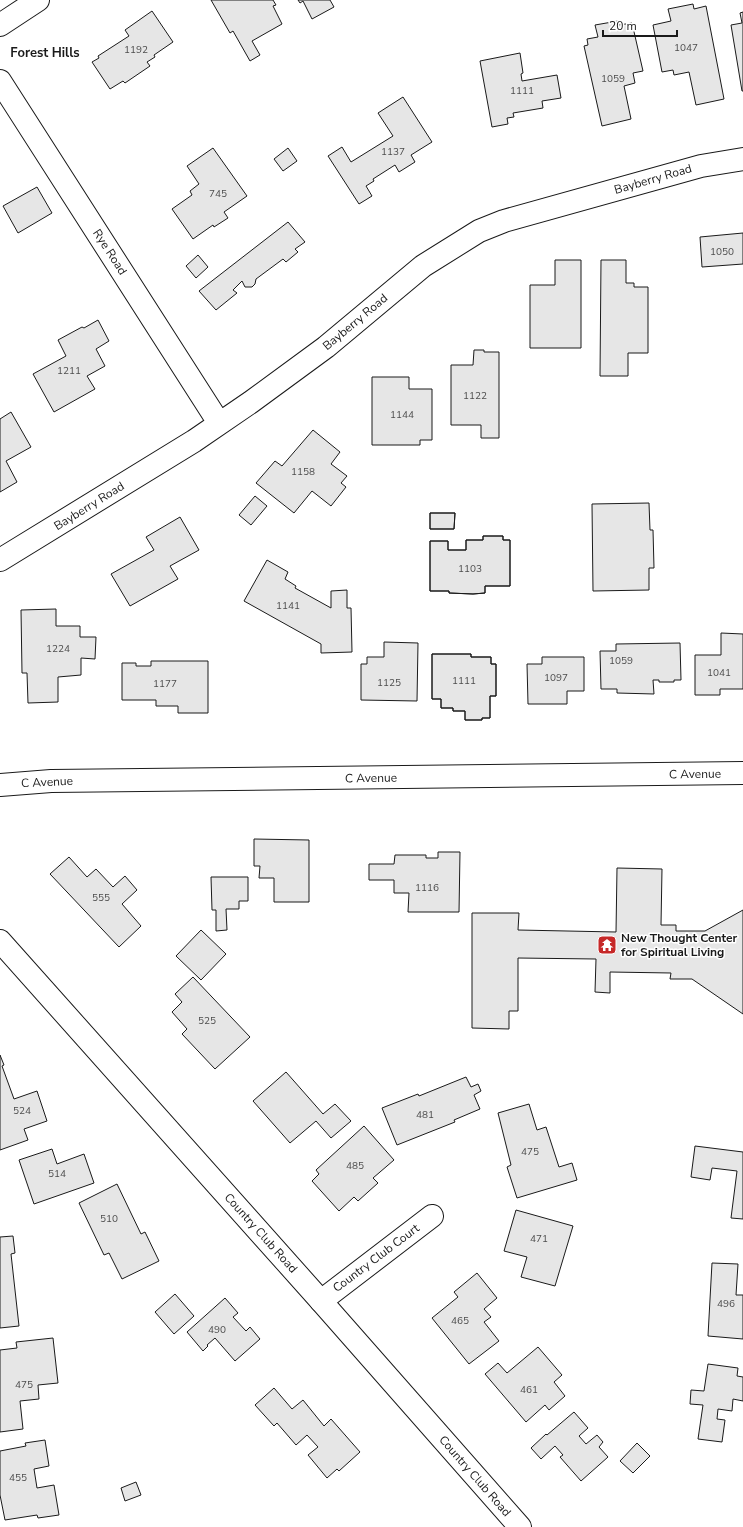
<svg xmlns="http://www.w3.org/2000/svg" width="743" height="1527" font-family="'Nunito Sans',sans-serif">
<style>
.building{fill:#e6e6e6;stroke:#1a1a1a}
.lines{fill:none;stroke-linecap:round;stroke-linejoin:round}
.minor-casing{stroke:#1a1a1a;stroke-width:24}
.primary-casing{stroke:#1a1a1a;stroke-width:24}
.minor{stroke:#fff;stroke-width:22}
.primary{stroke:#fff;stroke-width:22}
.labels{text-anchor:middle;stroke-width:3;stroke-linejoin:round;paint-order:stroke}
.number-label{font-size:10px;fill:#4d4d4d}
.street-label{font-size:12px;fill:#1a1a1a;stroke:#fff}
.poi-label{font-size:12px;font-weight:bold;fill:#1a1a1a;stroke:#fff;text-anchor:start}
.neighbourhood-label{font-size:13px;font-weight:bold;fill:#1a1a1a;stroke:#fff}
</style>
<rect width="100%" height="100%" fill="#fff"/>
<path class="building" d="M211,0h62l3,5 -3,1 9,18 -30,17 8,14 -10,6 -17,-30 -3,2z
M298,0h32l4,7 -22,12 -9,-18 -3,2z
M693,4l1,5 12,-3 18,93 -28,6 -7,-33 -15,3 -1,-5 -11,2 -9,-47 18,-4 -3,-12z
M152,11l21,31 -19,13 1,2 -8,5 3,4 -25,17 -2,-2 -13,8 -18,-27 7,-4 -1,-2 31,-20 -4,-6z
M743,12v79h-1l-11,-66 11,-2 -2,-10z
M618,21l1,4 13,-2 11,48 -10,2 2,10 -11,3 7,33 -29,7 -18,-80 4,-1 -1,-6 11,-2 -3,-12z
M520,53l3,20 -2,1 1,7 35,-6 4,23 -19,3 1,7 -30,5 1,4 -7,1 1,6 -16,3 -12,-66z
M403,97l29,45 -21,13 4,7 -16,10 -4,-7 -22,14 1,2 -8,5 6,10 -13,8 -31,-48 14,-9 9,15 42,-26 -15,-23z
M213,148l34,48 -23,16 4,6 -14,9 -1,-2 -20,14 -21,-30 20,-14 -2,-4 9,-7 -12,-18z
M288,148l9,13 -14,10 -9,-12z
M37,187l15,26 -34,20 -15,-27z
M288,222l17,20 -10,7 3,3 -12,10 -3,-3 -27,20 -1,5 -3,3h-7l-3,-6 -9,9 4,3 -21,17 -17,-19z
M743,233v31l-41,3 -2,-30z
M198,255l10,12 -12,11 -10,-12z
M555,260h26v88h-51v-63h25z
M601,260h25v23h8v4h14v66h-20v23h-28z
M98,320l11,21 -13,8 9,17 -18,10 8,13 -41,23 -21,-38 33,-18 -8,-16 24,-13 2,1z
M474,350h10v2h15v86h-18v-13h-30v-60h22z
M372,377h37v12h23v51h-12v5h-48z
M11,412l20,35 -25,14 11,21 -17,10v-73z
M313,430l27,22 -9,12 16,12 -6,7 5,4 -15,19 -19,-15 -18,22 -38,-30 19,-22 7,5z
M255,496l12,10 -16,19 -12,-10z
M649,503l1,27h3l1,38h-5v22l-56,1 -1,-87z
M430,513h25l-1,16h-24z
M430,513h25l-1,16h-24z
M180,517l19,33 -29,16 8,13 -48,27 -19,-32 43,-24 -8,-13z
M483,536h20v4h7v46h-25v7l-12,1 -24,-1v-2h-19v-50h18v9h18v-10h17z
M483,536h20v4h7v46h-25v7l-12,1 -24,-1v-2h-19v-50h18v9h18v-10h17z
M267,560l21,12 -3,7 11,7 -1,2 36,20v-17l16,-1v18h4l1,44 -31,1v-9l-77,-43z
M56,609v17h24v11h16l-1,22 -14,-1v17l-23,2v25l-30,1 -1,-30h-5l-1,-63z
M721,633l22,1v55h-23v6h-25v-40h26z
M384,642l34,1 -1,58 -56,-1v-36h6v-7h17z
M680,643l1,37h-7v2h-15v-2h-6l1,14 -37,-1v-4h-16l-1,-38h16v-7z
M432,654h39v3h20v7h5v32h-6v22h-8v2h-17v-9h-12v-3h-12v-9h-9z
M432,654h39v3h20v7h5v32h-6v22h-8v2h-17v-9h-12v-3h-12v-9h-9z
M542,657h42v34h-17v13h-39l-1,-40h15z
M151,661h57v52h-30v-7h-22v-6h-34v-37h14v3h15z
M254,839l55,1v62h-35v-24h-15l1,-12h-6z
M438,852h22l-1,60h-51l1,-19h-15v-13h-25v-16h25l1,-9h31v3h12z
M69,857l18,20 9,-8 17,18 12,-11 12,14 -15,14 19,22 -22,21 -69,-73z
M617,868l45,1 -1,56h15v6h29l38,-21v104l-51,-35h-22l1,-6 -61,-1v21l-15,-1 1,-33 -78,-1v53h-9v18l-37,-1v-115h47l-1,17 98,2z
M211,877h37v24h-9v8h-13l1,21 -11,1v-21h-4z
M201,930l25,24 -25,26 -25,-24z
M193,977l57,60 -35,32 -33,-35 5,-5 -15,-17 10,-10 -7,-8z
M0,1055l4,10 -2,1 12,33 23,-8 10,30 -23,8 4,11 -28,10z
M286,1072l37,42 12,-10 16,17 -20,17 -15,-17 -26,22 -37,-42z
M466,1077l5,10 7,-3 3,7 -7,4 6,14 -26,11 1,2 -58,23 -15,-37 36,-14 1,2z
M529,1104l8,26 9,-3 13,40 13,-4 5,17 -60,18 -10,-31 4,-2 -13,-52z
M364,1126l30,34 -21,18 5,5 -20,18 -4,-4 -15,14 -27,-30 7,-7 -3,-4z
M695,1146l48,6v67l-12,-1 6,-47 -25,-3 -2,12 -19,-3z
M52,1149l5,15 27,-10 10,29 -60,21 -15,-44z
M117,1184l24,50 4,-2 14,29 -37,18 -13,-26 -5,2 -25,-52z
M516,1210l57,16 -18,60 -34,-9 6,-20 -23,-6z
M13,1236l2,17 -4,1 8,72 -19,2v-91z
M712,1263l26,1 -2,31h7v44l-35,-3z
M477,1273l20,25 -13,11 7,8 -7,5 15,19 -30,23 -37,-46 26,-21 -4,-5z
M175,1294l19,22 -20,18 -19,-22z
M225,1298l13,15 -5,4 13,14 4,-4 10,12 -25,22 -20,-23 -8,7 1,1 -5,5 -16,-19z
M53,1338l5,45 -20,2 1,14 -19,2 3,28 -23,3v-82l17,-2 -1,-6z
M538,1347l24,28 -8,7 11,14 -16,14 -4,-5 -19,17 -41,-48 13,-11 9,10z
M708,1364l30,4 -1,8 6,1v24l-10,-2 -1,12 -14,-2 -1,10 8,1 -3,22 -24,-3 5,-34 -13,-1 1,-14 13,1z
M274,1388l18,21 11,-9 21,26 7,-7 29,33 -21,19 -2,-2 -10,9 -19,-23 10,-8 -11,-12 -11,10 -19,-22 -3,3 -19,-21z
M574,1412l14,16 -9,8 7,8 11,-9 6,7 -4,5 9,10 -27,24 -21,-24 3,-2 -8,-9 -14,13 -10,-11 15,-14 1,1z
M45,1440l4,26 -15,3 3,19 17,-3 5,30 -21,3 -1,-3 -32,5 -5,-25v-44l26,-5 -1,-3z
M637,1443l13,13 -17,17 -13,-12z
M136,1482l5,13 -16,6 -4,-13z"/>
<g class="lines">
<defs>
<path id="minor" d="M0,25l38,-25
M0,81l219,342
M0,560l194,-119 57,-39 75,-55 97,-81 56,-35 25,-10 197,-55 42,-7
M0,785l51,-4 692,-8
M321,1301l111,-85"/>
<path id="primary" d="M0,941l321,360 199,226"/>
</defs>
<use href="#minor" class="minor-casing"/>
<use href="#primary" class="primary-casing"/>
<use href="#minor" class="minor"/>
<use href="#primary" class="primary"/>
</g>
<defs>
<symbol id="temple-square" viewBox="-11 -11 22 22"><rect x="-9" y="-9" width="18" height="18" rx="4" fill="#c62828" stroke="#fff"/><path d="M0-6L5-2H3V0L6.5 2.5H4V6H1.5V3h-3V6H-4V2.5H-6.5L-3 0V-2H-5Z" fill="#fff"/></symbol>
</defs>
<g fill-rule="evenodd">
<use href="#temple-square" x="596" y="934" width="22" height="22"/>
</g>
<g class="labels">
<g class="number-label">
<text x="686" y="51">1047</text>
<text x="136" y="53">1192</text>
<text x="613" y="82">1059</text>
<text x="522" y="94">1111</text>
<text x="393" y="155">1137</text>
<text x="218" y="197">745</text>
<text x="722" y="255">1050</text>
<text x="69" y="374">1211</text>
<text x="475" y="399">1122</text>
<text x="402" y="418">1144</text>
<text x="303" y="475">1158</text>
<text x="470" y="572">1103</text>
<text x="288" y="609">1141</text>
<text x="58" y="652">1224</text>
<text x="621" y="664">1059</text>
<text x="719" y="676">1041</text>
<text x="556" y="681">1097</text>
<text x="464" y="684">1111</text>
<text x="389" y="686">1125</text>
<text x="165" y="687">1177</text>
<text x="427" y="891">1116</text>
<text x="101" y="901">555</text>
<text x="207" y="1024">525</text>
<text x="22" y="1114">524</text>
<text x="425" y="1118">481</text>
<text x="530" y="1155">475</text>
<text x="355" y="1169">485</text>
<text x="57" y="1177">514</text>
<text x="109" y="1222">510</text>
<text x="539" y="1242">471</text>
<text x="726" y="1307">496</text>
<text x="460" y="1324">465</text>
<text x="217" y="1333">490</text>
<text x="24" y="1388">475</text>
<text x="529" y="1393">461</text>
<text x="18" y="1481">455</text>
</g>
<g class="street-label">
<text transform="translate(653 179) rotate(-16)" y="4">Bayberry Road</text>
<text transform="translate(110 252) rotate(57)" y="4">Rye Road</text>
<text transform="translate(355 322) rotate(-40)" y="4">Bayberry Road</text>
<text transform="translate(89 506) rotate(-32)" y="4">Bayberry Road</text>
<text transform="translate(695 774) rotate(-1)" y="4">C Avenue</text>
<text transform="translate(371 778) rotate(-1)" y="4">C Avenue</text>
<text transform="translate(47 782) rotate(-3)" y="4">C Avenue</text>
<text transform="translate(261 1233) rotate(48)" y="4">Country Club Road</text>
<text transform="translate(376 1258) rotate(-37)" y="4">Country Club Court</text>
<text transform="translate(475 1476) rotate(49)" y="4">Country Club Road</text>
</g>
<g class="poi-label">
<text x="621" y="942">New Thought Center<tspan x="621" dy="14">for Spiritual Living</tspan></text>
</g>
<g class="neighbourhood-label">
<text x="45" y="57">Forest Hills</text>
</g>
</g>
<path d="M603 30v6h74v-6" fill="none" stroke="#1a1a1a" stroke-width="2"/>
<text x="609" y="30" font-size="12" fill="#1a1a1a" stroke="#ffffff" stroke-width="3" paint-order="stroke">20 m</text>
</svg>
